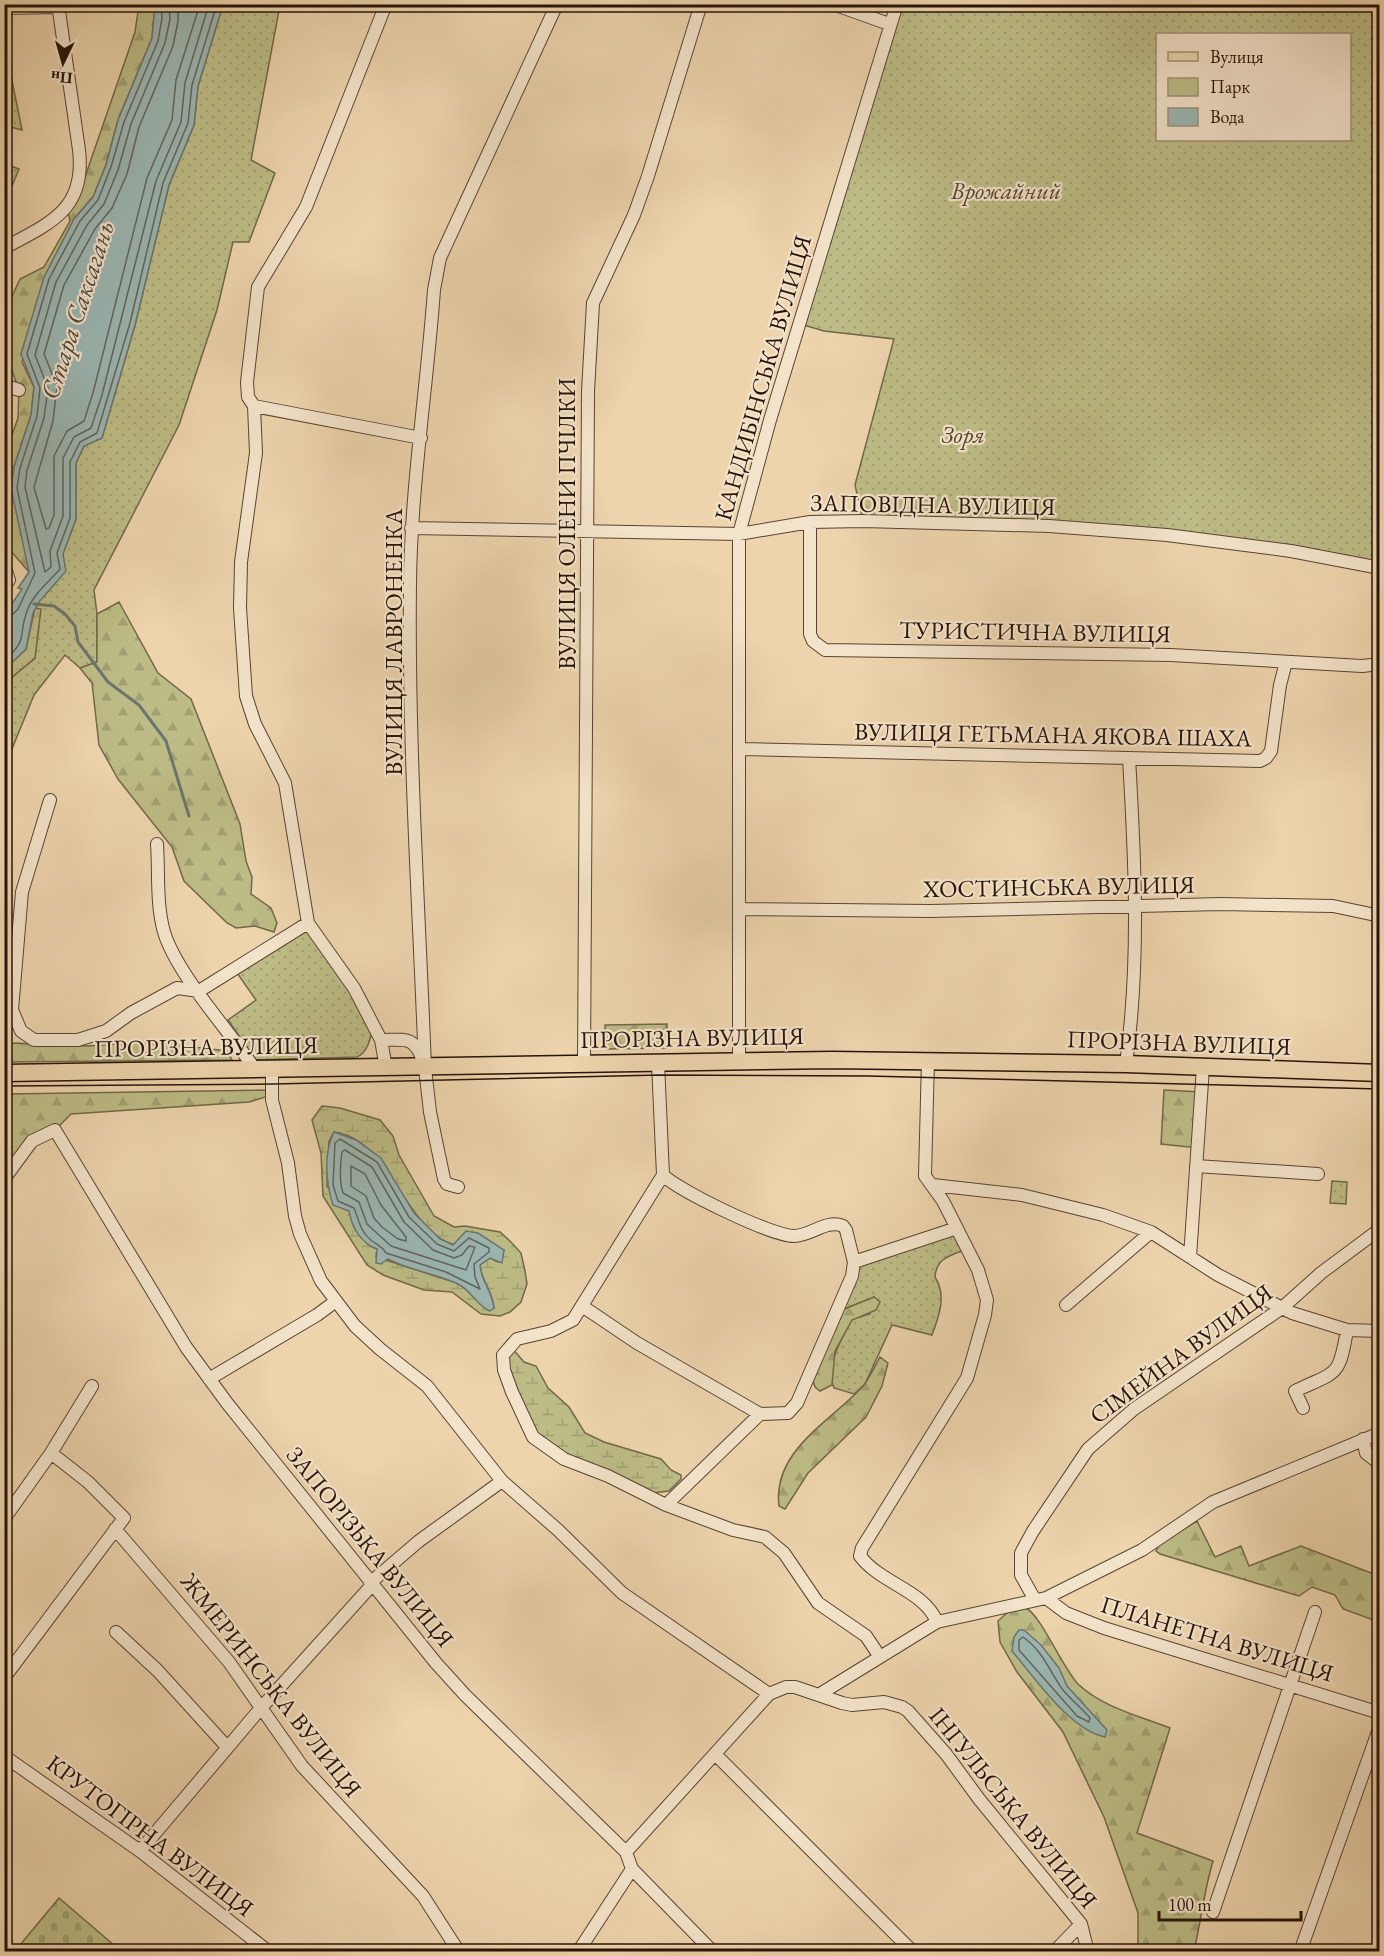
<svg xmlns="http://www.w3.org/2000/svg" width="1384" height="1956" font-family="'EB Garamond',serif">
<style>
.green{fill:url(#green-dots);stroke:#726848;stroke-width:1.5;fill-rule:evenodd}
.forest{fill:url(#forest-firs);stroke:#726848;stroke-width:1.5}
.wetland{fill:url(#wetland-marsh);stroke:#726848;stroke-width:1.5;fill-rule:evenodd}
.cemetery{fill:url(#cemetery-stones);stroke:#726848;stroke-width:1.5}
.water{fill:#9bb7b3;stroke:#6d756f;stroke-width:1.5}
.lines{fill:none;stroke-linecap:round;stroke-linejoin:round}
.shore{stroke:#62655e;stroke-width:1.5}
.stream{stroke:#6d756f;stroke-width:3}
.minor-casing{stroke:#594332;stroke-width:14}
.major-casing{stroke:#281309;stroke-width:19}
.minor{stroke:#f3e3ca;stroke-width:12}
.major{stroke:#edd4ad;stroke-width:16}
.tram{stroke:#281309;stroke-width:1.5}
.labels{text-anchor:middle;stroke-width:4.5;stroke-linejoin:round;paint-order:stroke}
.park-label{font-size:24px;font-style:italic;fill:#55462e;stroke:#f3e3ca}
.street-label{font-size:24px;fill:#281309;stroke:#f3e3ca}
.water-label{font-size:26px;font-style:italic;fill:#504c44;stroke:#f3e3ca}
</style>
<defs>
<pattern id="green-dots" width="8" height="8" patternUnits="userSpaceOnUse" patternTransform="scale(1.5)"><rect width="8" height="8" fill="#bdbc86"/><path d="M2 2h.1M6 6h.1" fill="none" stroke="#a2a172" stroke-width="1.8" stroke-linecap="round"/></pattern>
<pattern id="forest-firs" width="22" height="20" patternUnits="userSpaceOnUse" patternTransform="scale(1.5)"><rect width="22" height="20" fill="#bdbc86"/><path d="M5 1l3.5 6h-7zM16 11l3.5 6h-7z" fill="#a2a172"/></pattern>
<pattern id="wetland-marsh" width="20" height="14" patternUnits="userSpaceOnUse" patternTransform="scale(1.5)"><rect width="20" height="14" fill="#bdbc86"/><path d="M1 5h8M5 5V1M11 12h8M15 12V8" fill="none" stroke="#a2a172"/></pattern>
<pattern id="cemetery-stones" width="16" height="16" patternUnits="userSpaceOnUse" patternTransform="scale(1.5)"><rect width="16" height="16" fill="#bdbc86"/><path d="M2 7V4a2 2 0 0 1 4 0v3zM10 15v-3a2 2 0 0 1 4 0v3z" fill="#a2a172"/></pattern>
</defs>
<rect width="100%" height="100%" fill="#edd4ad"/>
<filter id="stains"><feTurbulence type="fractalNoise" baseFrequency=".00333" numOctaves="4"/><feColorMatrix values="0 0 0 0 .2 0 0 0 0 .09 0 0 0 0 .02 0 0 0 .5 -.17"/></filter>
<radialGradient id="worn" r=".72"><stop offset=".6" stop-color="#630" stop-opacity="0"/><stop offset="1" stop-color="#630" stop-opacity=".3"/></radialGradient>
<path class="green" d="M223,5h57l-29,155 24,13 -26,69h-16l-16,68 -38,115 -85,165 3,24v48l-17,6 -15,-13 -31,40 -29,71v-83l30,-25 5,-49 -5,-1 28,-54 13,-35v-56l8,-17 18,-8 33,-113 34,-140 25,-60 4,-39z
M897,5h482v563l-212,-33 -304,-14 -8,-36 39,-146 -70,-8 -24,-7zM1158,34h192v106h-192z
M5,46l17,84 -12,-3 -5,22z
M5,164l14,5 -14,34 -1,-39z
M308,923l65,105c-3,11 -5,24 -16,29l-101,3 -28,-40 28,-20 -21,-30z
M1332,1181l15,1 -1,22 -16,-1z
M957,1228l10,21c-16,6 -31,9 -32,28 12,19 4,39 -3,58l-40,-10 -27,59 -11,10 -20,-6c-10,-22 8,-49 18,-69l18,-5 4,-17 -37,15 17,-50z"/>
<path class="forest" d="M139,5h16l-3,33 -34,82 -12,45 -13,32 -19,22 -52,143 12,25 -3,28 -17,52 15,105 -20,-23 -4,-17v-77l13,-37 1,-28 -14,-39v-39l15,-33 24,-12 26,-46 -3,-15 17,-26 51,-148z
M119,602l39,71 33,26 49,125 6,37 6,16 -1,17 20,14 6,15 -3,9 -19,-6 -19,2 -9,-5 -43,-42 -12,-34 -54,-68 -19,-34 -7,-62 -12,-15 17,-6v-48z
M5,917l5,4 -5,95z
M667,1024v24l-61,1 -1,-24z
M150,1042l77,9 5,9 -227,2v-18l8,-1 74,3z
M272,1090v5l-23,7 -178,12 -16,16 -9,4 -41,45v-85z
M1164,1090l37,2 -3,56 -37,-4z
M874,1297l6,5 -4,8 -24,10 -17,31 -3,34 -12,6 -5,-4 -5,-15 27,-60z
M880,1357l8,6 -6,23 -16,31 -58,56 -23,36 -6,-3c-7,-56 53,-85 85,-121 6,-8 11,-19 16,-28z
M1197,1521l18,36 26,-11 8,20 52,-20 78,30v46l-36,-13 -8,-14 -23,-8 -13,9 -139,-42 -4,-3 4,-8z
M1026,1608c16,9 36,59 52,76 24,23 61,32 92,44l-33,105 76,28c-9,30 -12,60 -19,90h-56v-38l-34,-96 -41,-85 -46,-60 -17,-30 -2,-21 10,-9z"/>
<path class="wetland" d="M35,608l6,1 -6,49 -30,25v-14l21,-20z
M322,1106l18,2 40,12 13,16 6,19 35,61 20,11 11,-1 35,6 11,10 10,11 4,18 2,13 -6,18 -11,10 -10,4 -19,-2 -29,-22 -28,-2 -41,-15 -16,-10 -44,-69 -2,-43 -9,-33zM334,1132c51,6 67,81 107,107 17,11 44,9 63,11l-6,12 -8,-4 -10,7c1,16 13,26 14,43l-34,-24 -84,-27 1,-8c-17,-6 -21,-23 -27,-37 -4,-8 -17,-18 -23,-26l2,-45z
M512,1348l12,14 12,4 12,22 21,19 16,26 19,9 57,17 10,11 10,5v4l-12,12 -16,2 -80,-34 -31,-19 -11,-17 -24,-59z"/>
<path class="cemetery" d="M59,1898l56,48 7,5h-107z"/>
<path class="water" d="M155,5h68l-25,81 -4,39 -25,60 -34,140 -33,113 -18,8 -8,17v56l-13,35 3,17 -27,31 -6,11 -7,36 -21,20v-55l17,-25 -4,-1 11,-16 -18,-84 3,-21 17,-52 3,-28 -13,-33 23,-77 30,-58 19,-22 13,-32 12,-45 34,-82z
M334,1132l22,8 25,18 33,55 26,26 13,6 13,-14 12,2 26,17 -2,13 -12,-5 -10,7c1,16 12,26 14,43l-4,3c-13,-5 -19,-21 -32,-27 -22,-11 -48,-13 -70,-25l-7,5 -5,-1 1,-14c-16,-6 -25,-21 -28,-38l-16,-6c-7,-22 -10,-51 1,-73z
M1019,1630h5l17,15 18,23 8,18 40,44 -2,7c-35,-7 -70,-59 -93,-86l2,-14z"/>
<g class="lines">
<path class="shore" d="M169,4l1,15 -5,24 -34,81 -13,46 -14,34 -17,21 -31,57 -21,73 13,33 -4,30 -17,52 -2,17 20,85 6,-5 -1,-16 13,-35v-58l11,-21 17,-9 11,-33 54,-214 25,-59 4,-39 24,-79
M178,4v17l-5,25 -34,81 -12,47 -15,34 -17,21 -31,56 -20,69 13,32 -4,35 -19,66 12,42 3,-1 5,-13v-59l13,-25 17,-10 9,-28 54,-215 25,-58 4,-40 24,-76
M4,617h6l8,-8 17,-36 -18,-85 3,-20 17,-52 3,-28 -13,-34 22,-75 31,-58 18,-21 13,-33 13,-45 34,-81 4,-23 -1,-14
M4,661c26,-24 13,-23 23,-50 6,-17 22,-29 33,-42l-3,-16 13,-35v-56l10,-20 17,-9 33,-110 33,-140 25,-60 4,-38 25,-81
M340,1139l37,23 32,55 28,27 17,7 15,-13 20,10v4l-15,12 1,13 5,12 -34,-17 -60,-19c-5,-8 -7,-7 -14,-12 -12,-9 -13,-21 -18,-33l-16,-7 -5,-16 2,-42z
M345,1150l27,17 32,55 29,28 21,8 8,-3 7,-9 6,1 -9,23 -75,-24 -24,-22 -8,-22 -16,-9c-4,-13 -3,-27 -1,-41z
M351,1166l14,8 16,31 25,32v4l-8,-2 -16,-12 -8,-9 -8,-22 -15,-10z
M1023,1637c21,15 26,34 40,53 8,10 19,18 27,28l-1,4 -12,-6 -58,-66v-10z"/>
<path class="stream" d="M34,604l20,2 11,8 10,12 3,16 30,40 31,23 27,36 23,75"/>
<defs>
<path id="minor" d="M386,4l-80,203 -48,80 -11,95 1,15 6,9 2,47 -15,109 -1,46 6,88 9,28 30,59 23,140 46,65 27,52c24,0 33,-5 42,21
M833,4l56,20
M4,8l54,-1
M4,248c47,-25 82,-39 75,-98l-21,-146
M4,385l15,5
M254,406l167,32
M810,522v112l3,7 12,9 346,5 191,11 18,-2
M411,528l328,6 71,-12 53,-1 186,5 118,9 124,16 89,17
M4,564l5,16 -5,7
M739,749l521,12 6,-3 5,-7 9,-66 6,-23
M50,800l-28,92 -10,118 9,21 13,9h44l28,-9 25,-18 46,-25 22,3 109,-68
M157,844c2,28 -1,60 7,88 13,43 66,99 92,139
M739,909l191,2 291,-7 112,2 47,10
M381,1040l5,28
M928,1060l-3,116 18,25 35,69 9,30 -2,15 -18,63 -105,170 -2,8c21,28 64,34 77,66
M739,1061v-527l31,-114 127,-416
M658,1063l5,112 -90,145 -22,11 -34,8 -14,16 1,15 8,22 21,45 31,22 44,17 58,29 67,25 32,7 19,16 34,50 48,33 14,21
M584,1064l4,-673 5,-88 41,-88 14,-39 53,-172
M1126,1064c14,-102 9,-203 3,-306
M272,1070v30l16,63 7,53 5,18 21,47 34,45 25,23 47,37 75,95 56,49 64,63 147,101
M1196,1166l122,8
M663,1175c16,16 109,61 131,61 17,0 32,-17 49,-10l3,4 8,32 -2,14 -55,127 -9,10 -28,1
M4,1179l28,-38 23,-11 131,217 41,56 209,260 29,32 161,157 6,17 81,83
M933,1185l89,10 81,20 48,17 67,43 74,38 55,17 33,1
M458,1187l-11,-3 -3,-5 -14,-67 -5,-44c-6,-161 -17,-323 -15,-484 1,-98 17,-196 24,-294l6,-32 117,-254
M1190,1257l13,-190
M854,1262l103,-34
M1066,1305l85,-73
M582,1306l55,37 123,71 -94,91
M209,1379l108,-64 19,-14
M1303,1408l-8,-17c42,-20 44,-13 52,-61
M1363,1439l3,14 14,11
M4,1519l47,-66 41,-67
M115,1529l114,133 73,104 121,130 36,56
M370,1583l49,-42 83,-60
M1046,1598l20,15 38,15 276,85
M1035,1600l-14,-25v-22l12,-22 55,-82 46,-40 148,-101 39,-35 59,-44
M116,1632l42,39 69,76
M4,1678l120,-160 -36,-36 -37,-29
M820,1694l117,-72 109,-24 96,-48 71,-48 167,-69
M715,1754l198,198
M4,1756l136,95 129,101
M140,1851l121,-143 111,-123
M626,1852l143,-158 17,-7h9l47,16 10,2 32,-3 18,5 6,4 38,43 33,45 102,125 7,28
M1213,1912l102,-300
M578,1952l54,-83
M1054,1952l27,-28
M1300,1952l80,-226"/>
<path id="major" d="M4,1073l828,-13 294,4 254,9"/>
</defs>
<use href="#minor" class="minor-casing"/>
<use href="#major" class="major-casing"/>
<use href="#minor" class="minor"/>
<use href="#major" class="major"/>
<path class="tram" d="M4,1086l270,-2 385,-9 209,1 512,13"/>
</g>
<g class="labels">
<g class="park-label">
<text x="1006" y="199">Врожайний</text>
<text x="963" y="443">Зоря</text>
</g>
<g class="street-label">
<text transform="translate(763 378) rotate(-74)" y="8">КАНДИБІНСЬКА ВУЛИЦЯ</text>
<text transform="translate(933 505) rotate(1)" y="8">ЗАПОВІДНА ВУЛИЦЯ</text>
<text transform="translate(567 524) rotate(-90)" y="8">ВУЛИЦЯ ОЛЕНИ ПЧІЛКИ</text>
<text transform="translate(1035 632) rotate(1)" y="8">ТУРИСТИЧНА ВУЛИЦЯ</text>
<text transform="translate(394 642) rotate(-90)" y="8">ВУЛИЦЯ ЛАВРОНЕНКА</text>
<text transform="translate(1053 735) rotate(1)" y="8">ВУЛИЦЯ ГЕТЬМАНА ЯКОВА ШАХА</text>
<text transform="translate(1059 887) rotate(-1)" y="8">ХОСТИНСЬКА ВУЛИЦЯ</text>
<text transform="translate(692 1038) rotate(-1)" y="8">ПРОРІЗНА ВУЛИЦЯ</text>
<text transform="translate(1179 1043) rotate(2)" y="8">ПРОРІЗНА ВУЛИЦЯ</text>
<text transform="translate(206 1047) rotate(-1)" y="8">ПРОРІЗНА ВУЛИЦЯ</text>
<text transform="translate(1181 1354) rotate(-36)" y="8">СІМЕЙНА ВУЛИЦЯ</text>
<text transform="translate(370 1547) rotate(51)" y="8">ЗАПОРІЗЬКА ВУЛИЦЯ</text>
<text transform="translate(1217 1639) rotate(17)" y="8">ПЛАНЕТНА ВУЛИЦЯ</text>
<text transform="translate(271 1685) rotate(52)" y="8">ЖМЕРИНСЬКА ВУЛИЦЯ</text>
<text transform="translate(1013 1808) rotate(51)" y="8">ІНГУЛЬСЬКА ВУЛИЦЯ</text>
<text transform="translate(150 1836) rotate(37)" y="8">КРУТОГІРНА ВУЛИЦЯ</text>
</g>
<g class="water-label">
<text transform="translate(77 310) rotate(-72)" y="9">Стара Саксагань</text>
</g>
</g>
<rect width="1384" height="1956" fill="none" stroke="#edd4ad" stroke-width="24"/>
<rect x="6" y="6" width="1372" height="1944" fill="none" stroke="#281309" stroke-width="3"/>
<rect x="12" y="12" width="1360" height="1932" fill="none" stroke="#281309" stroke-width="1.5"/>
<rect x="1156" y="33" width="195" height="108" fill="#f3e3ca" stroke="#a2907d" stroke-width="1.5"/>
<rect x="1168" y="52" width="30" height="9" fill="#edd4ad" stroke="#a2907d" stroke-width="1.5"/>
<text x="1210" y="63" font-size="18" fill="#281309">Вулиця</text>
<rect x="1168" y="78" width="30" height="18" fill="#bdbc86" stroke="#a2907d" stroke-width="1.5"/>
<text x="1210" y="93" font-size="18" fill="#281309">Парк</text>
<rect x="1168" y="108" width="30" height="18" fill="#9bb7b3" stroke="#a2907d" stroke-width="1.5"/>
<text x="1210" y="123" font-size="18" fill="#281309">Вода</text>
<g transform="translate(63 63) rotate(185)" stroke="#f3e3ca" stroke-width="4.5" paint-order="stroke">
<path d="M0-4.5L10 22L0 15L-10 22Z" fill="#281309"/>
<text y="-9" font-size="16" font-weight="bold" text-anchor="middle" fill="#281309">Пн</text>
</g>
<path d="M1159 1911v9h142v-9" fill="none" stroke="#281309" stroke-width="3"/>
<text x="1168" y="1911" font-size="18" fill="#281309" stroke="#f3e3ca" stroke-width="4.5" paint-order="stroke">100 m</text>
<rect width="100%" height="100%" filter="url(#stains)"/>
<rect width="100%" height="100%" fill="url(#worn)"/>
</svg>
